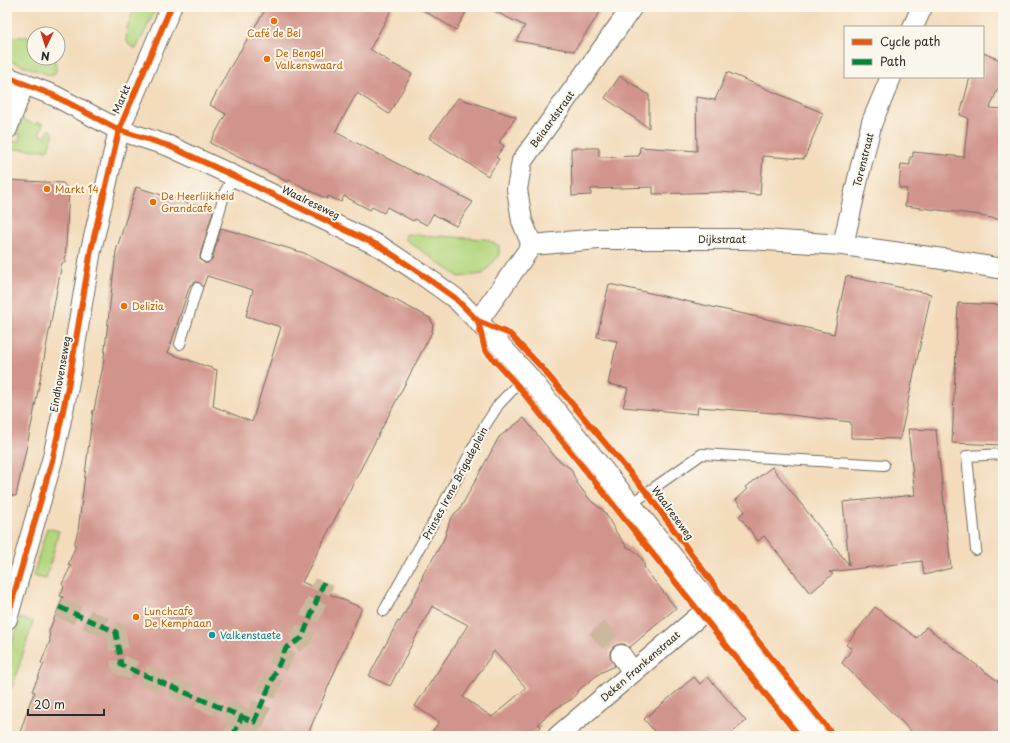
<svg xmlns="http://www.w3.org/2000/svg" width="1010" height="743" font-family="'Playpen Sans',sans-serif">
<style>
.green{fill:#b4d67e;stroke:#708054}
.building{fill:#d1948c;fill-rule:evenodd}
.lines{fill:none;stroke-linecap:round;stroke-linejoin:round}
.street-tunnel{stroke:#cbb89e;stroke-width:20;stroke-dasharray:20 10;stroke-linecap:butt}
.lane-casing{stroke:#71695d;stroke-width:12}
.street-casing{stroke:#71695d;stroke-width:22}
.lane{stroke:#fff;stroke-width:10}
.street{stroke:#fff;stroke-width:20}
.quiet{stroke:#00873e;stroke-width:5;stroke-dasharray:10 5;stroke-linecap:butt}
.cycleway-casing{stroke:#fbf7ec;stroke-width:8}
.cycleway{stroke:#e8590c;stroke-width:6}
.food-dot{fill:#e8710a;stroke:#fbf7ec;stroke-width:1.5}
.culture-dot{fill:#0f9aa8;stroke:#fbf7ec;stroke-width:1.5}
.labels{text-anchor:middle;stroke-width:4;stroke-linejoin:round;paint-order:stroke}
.food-label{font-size:10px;fill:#c56008;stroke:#fbf7ec;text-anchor:start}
.street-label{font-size:10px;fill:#2b2b2b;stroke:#fbf7ec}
.culture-label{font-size:10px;fill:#0d838f;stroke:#fbf7ec;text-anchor:start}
</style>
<rect width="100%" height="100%" fill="#fbf7ec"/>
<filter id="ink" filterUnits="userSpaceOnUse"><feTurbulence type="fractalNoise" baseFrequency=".025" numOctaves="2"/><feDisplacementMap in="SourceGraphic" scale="8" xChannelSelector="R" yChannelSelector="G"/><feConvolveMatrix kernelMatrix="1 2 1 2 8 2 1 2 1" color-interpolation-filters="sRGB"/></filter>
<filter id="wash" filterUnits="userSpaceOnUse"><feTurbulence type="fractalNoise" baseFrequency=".012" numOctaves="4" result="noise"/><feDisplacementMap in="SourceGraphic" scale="16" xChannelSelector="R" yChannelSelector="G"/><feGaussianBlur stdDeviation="0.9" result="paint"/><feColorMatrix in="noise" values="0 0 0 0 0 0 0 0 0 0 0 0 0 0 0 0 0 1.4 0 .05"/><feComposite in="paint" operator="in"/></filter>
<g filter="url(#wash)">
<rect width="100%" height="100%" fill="#f3dbbb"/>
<path class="green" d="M136,7h21l-21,42 -8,-5c-5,-12 2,-26 8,-37z
M7,37h27v21h21l1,14 -4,4 -45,-16z
M22,119l14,6 1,-3 6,2 -4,10 7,3 3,-8 4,3v4l-5,13 -3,1 -36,-1 4,-8 5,1 3,-7 -5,-1z
M406,234l80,5 13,7v9l-16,19 -24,3 -54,-38z
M47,528l12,3 -13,48 -13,-3z
M20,618l13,4 -21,66 -5,-1v-28z"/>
<g id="blocks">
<path class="building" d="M267,7h126l-23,42 23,15 19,10 -23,40 -32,-21 -22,39 138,70 -17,24 -23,-12 -6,11 -12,-6 -2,2 -26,-14 -3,6 -12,-6 -2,3 -26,-14 -3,6 -13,-6 -1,3 -38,-19 -1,2 -78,-39 16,-29 -16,-9 19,-36z
M418,7h51l-13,23z
M486,7h96l18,5 -26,39 -58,-10 9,-15z
M983,53l20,8v15l-13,32 13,1v111l-23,-4v-1l-75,-9 2,-17 -8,-1 2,-24 9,1v-8h3v-5l51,5 4,-39 -8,-3 10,-38h13z
M727,72l96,41 -19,46 -41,-3 -3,39 -40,-3 -67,2v-7l-62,2v6l-19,1 -1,-48h28v9l40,-1 1,-9 57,4 -1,-54 19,3z
M620,76l29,19v33l-44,-30z
M458,98l58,19 -17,25 5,4 -8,11 3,2 -11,17 -59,-38z
M7,180l56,3 6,7 -4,73h-3l-29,154 -17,79 -9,-1v-237l2,-43h-2z
M136,187l77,24 -13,44v4l4,4h4l4,-4 9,-31 83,25 126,65 3,6 -1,8 -130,250 60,26 -55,128h-288l11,-34 5,-10 -3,-1 12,-27 -3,-1 9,-22 -1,-10 14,-34 -3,-1 4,-9 -2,-3 9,-18 -3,-1 8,-20h-2l4,-14 15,-121h1l9,-44 13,-115zM207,276l46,14 -7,26 35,11 -29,95 -39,-16 4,-36 -49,-17 22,-68 5,-3h3l5,5z
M846,276l85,18 -31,145 -49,-1v-16l-77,-9 -76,-6 -1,7 -74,-7 5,-19 -20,-4 9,-43 -20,-4 12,-53 225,50z
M958,303l45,2v140l-51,-2z
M524,418l32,40 15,11 6,14 14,18 13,10 12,21 11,15 5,2 6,5 5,6 2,9 31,39 -47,40 -4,-4h-5l-6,2 -4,5v5l5,10 -15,7 -21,17 -7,9 -17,10 -17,14 3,4 -11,9h-101l10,-14 -24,-16 53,-81 -36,-19 -42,80 -21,-10 29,-55 2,1 19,-35 5,-15 8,-12 12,-21 6,-19 5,-7 5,-4 39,-72zM494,651l32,37 -34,29 -29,-20z
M908,429l28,1 15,138 -27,7 -2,-14 -93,11 4,2 -23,19 -46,-57 -6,5 -19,-25 6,-5 -9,-11 12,-11 -2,-2 26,-20 77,98 -6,-63 72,-7z
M875,607l42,31 9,-11 77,58v51h-87l-74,-73 10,-14 -6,-4z
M694,677l6,7 8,-7 38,44 -18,15h-70l-14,-17z"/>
</g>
</g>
<g filter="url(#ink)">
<use href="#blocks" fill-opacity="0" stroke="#71695d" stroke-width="1"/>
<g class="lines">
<path class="street-tunnel" d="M59,607l57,25 5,33 133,57 32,-74 16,-10 22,-56
M597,627l24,28
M233,736l9,-20"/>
<defs>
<path id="lane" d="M206,257l19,-65 9,-16
M180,344l17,-56
M631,504l71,-50 182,11
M976,550l-9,-94 36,-2
M384,611l59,-106 41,-78 15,-23 18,-19 12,-8"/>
<path id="street" d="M913,27l9,-20
M7,77l48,19 64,34 50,16 65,30 147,71 39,26 35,25 23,23 51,56 287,359
M7,129l17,-46
M532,245l-10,-24 -5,-32 5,-28 101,-141 9,-13
M843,245l17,-75 12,-48 19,-45
M478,321l54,-76 66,-6h150l95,6 107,15 53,9
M7,619l46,-162 15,-70 23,-137 28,-120 52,-123
M621,655l12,17
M558,736l153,-130"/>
</defs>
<use href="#lane" class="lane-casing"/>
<use href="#street" class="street-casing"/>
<use href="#lane" class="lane"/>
<use href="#street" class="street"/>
<path class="quiet" d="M59,607l57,25 5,33 133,57 32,-74 16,-10 22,-56
M233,736l9,-20"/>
<defs>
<path id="cycleway" d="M7,77l48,19 64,34 50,16 65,30 147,71 39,26 35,25 23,23 32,13 32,34 105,125 75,103 112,140
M478,321l7,29 32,35 282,351
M7,619l46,-162 15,-70 23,-137 28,-120 52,-123"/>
</defs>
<use href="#cycleway" class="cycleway-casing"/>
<use href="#cycleway" class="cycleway"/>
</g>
</g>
<g class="food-dot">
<circle cx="274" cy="21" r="4"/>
<circle cx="267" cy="59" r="4"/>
<circle cx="47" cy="189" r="4"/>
<circle cx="153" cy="202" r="4"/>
<circle cx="124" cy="306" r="4"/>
<circle cx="136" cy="617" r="4"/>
</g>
<circle class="culture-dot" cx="212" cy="635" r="4"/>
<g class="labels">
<g class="food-label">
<text x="274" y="37" text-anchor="middle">Café de Bel</text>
<text x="275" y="57">De Bengel<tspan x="275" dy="12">Valkenswaard</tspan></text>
<text x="55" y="193">Markt 14</text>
<text x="161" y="200">De Heerlijkheid<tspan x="161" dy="12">Grandcafe</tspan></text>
<text x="132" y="310">Delizia</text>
<text x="144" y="615">Lunchcafe<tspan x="144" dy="12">De Kemphaan</tspan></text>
</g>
<g class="street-label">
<text transform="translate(121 99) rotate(-67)" y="4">Markt</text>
<text transform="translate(552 119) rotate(-54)" y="4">Beiaardstraat</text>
<text transform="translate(863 160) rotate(-76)" y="4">Torenstraat</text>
<text transform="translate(311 202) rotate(26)" y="4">Waalreseweg</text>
<text x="722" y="243">Dijkstraat</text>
<text transform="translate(60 374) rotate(-80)" y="4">Eindhovenseweg</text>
<text transform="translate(455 483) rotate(-62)" y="4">Prinses Irene Brigadeplein</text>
<text transform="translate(673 513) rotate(54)" y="4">Waalreseweg</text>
<text transform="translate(640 666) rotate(-41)" y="4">Deken Frankenstraat</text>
</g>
<g class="culture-label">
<text x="220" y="639">Valkenstaete</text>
</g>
</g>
<rect width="1010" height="743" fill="none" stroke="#fbf7ec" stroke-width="24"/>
<rect x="844" y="26" width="140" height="52" fill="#fbf7ec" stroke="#a8a59f"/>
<rect x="852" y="39" width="20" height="6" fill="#e8590c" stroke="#a8a59f"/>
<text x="880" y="46" font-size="12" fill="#2b2b2b">Cycle path</text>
<rect x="852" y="59" width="20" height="6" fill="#00873e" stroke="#a8a59f"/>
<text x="880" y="66" font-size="12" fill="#2b2b2b">Path</text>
<g transform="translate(46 46) rotate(184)"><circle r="19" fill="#fbf7ec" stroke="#a8a59f"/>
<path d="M0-3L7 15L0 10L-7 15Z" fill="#c8321e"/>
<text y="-6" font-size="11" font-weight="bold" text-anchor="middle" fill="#2b2b2b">N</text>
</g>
<path d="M28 709v6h76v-6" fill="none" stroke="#2b2b2b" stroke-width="2"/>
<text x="34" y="709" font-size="12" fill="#2b2b2b" stroke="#fbf7ec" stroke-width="3" paint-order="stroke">20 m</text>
</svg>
